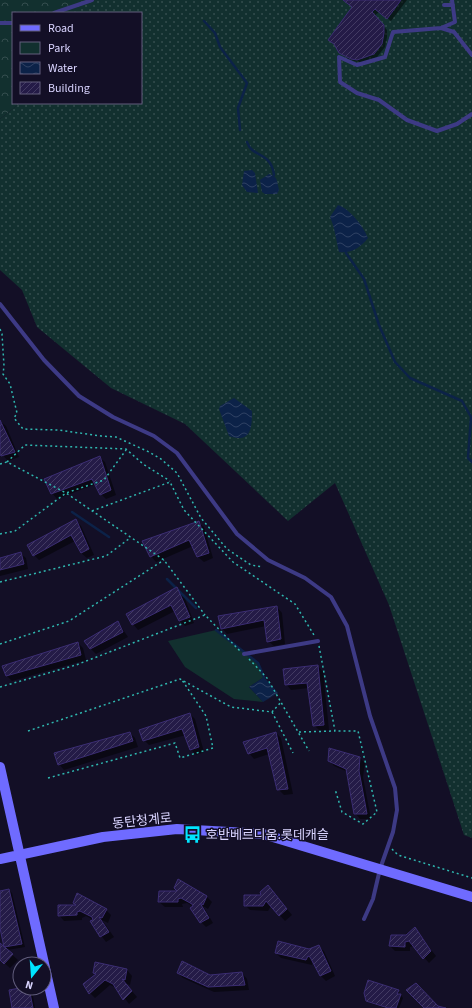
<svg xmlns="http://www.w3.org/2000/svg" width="472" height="1008" font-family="'Source Sans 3','Noto Sans KR',sans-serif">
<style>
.grass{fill:url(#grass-dots)}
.forest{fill:url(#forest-crowns)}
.park{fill:#12302f}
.water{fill:url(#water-waves)}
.shadow{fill:#0007}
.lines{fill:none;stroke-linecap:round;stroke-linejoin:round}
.stream{stroke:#0c2248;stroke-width:2.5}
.building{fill:url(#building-hatch);stroke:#3b2d73}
.path{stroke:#2fb8b0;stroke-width:1.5;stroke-dasharray:2 3;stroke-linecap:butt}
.lane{stroke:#3d3a85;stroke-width:4}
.secondary{stroke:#6f6bff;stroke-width:10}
.labels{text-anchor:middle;stroke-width:3;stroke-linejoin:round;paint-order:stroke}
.street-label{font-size:13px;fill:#d9d4ff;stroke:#130f26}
.poi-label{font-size:13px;fill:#d9d4ff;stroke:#130f26;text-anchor:start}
</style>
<defs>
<pattern id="grass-dots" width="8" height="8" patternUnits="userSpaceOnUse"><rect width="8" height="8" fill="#12302f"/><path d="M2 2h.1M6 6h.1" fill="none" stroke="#344d4e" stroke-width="1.8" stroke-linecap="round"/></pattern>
<pattern id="forest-crowns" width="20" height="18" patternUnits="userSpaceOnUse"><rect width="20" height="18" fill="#12302f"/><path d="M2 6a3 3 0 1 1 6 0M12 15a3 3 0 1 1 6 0" fill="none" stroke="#344d4e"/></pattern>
<pattern id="water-waves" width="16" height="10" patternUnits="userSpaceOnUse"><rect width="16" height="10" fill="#0c2248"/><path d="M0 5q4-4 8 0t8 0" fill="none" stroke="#2f4163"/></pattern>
<pattern id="building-hatch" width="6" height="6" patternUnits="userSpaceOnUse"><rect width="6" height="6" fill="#241b47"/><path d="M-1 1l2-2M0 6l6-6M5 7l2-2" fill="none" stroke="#433b63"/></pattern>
</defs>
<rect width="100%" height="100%" fill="#130f26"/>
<path class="grass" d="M73,0h399v838l-8,-3 -75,-230 -54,-122 -47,38 -103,-97 -74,-36 -74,-61 -15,-37 -22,-20v-151l20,-16h121v-90h-65z"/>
<path class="forest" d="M0,0h76l3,13h-66v90h7l-20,16z"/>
<path class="park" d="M216,630l42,33 6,14 -15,10 14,15 -29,-3 -49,-32 -17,-26z"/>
<path class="water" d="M252,170l3,3 3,20 -11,-1 -5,-7 2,-14z
M269,174c9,2 8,8 10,16l-2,4h-12l-3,-2 -2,-12z
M338,205c13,5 25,21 30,33 -7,9 -17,16 -29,14 -3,-12 -4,-24 -9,-35z
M234,398l18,13c0,17 -1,33 -23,25l-10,-27 1,-3z
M264,677l14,16 -15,9 -14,-15z"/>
<path class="shadow" d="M343,0h64l-16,21 -12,-9 -5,4 13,14v7l-2,10 -8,10 -16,6 -13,-4 -9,-7 14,-45z
M0,421l6,5 13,31 -11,4 -8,-9z
M99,457l6,5 11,33 -10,4 -5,-5 -5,-10 -39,15 -5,-6z
M75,520l6,6 13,29 -7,3 -6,-5 -6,-12 -36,19 -5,-5z
M198,522l6,5 9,31 -9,4 -6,-5 -5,-11 -37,16 -5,-6z
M20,553l6,5 2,11 -28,7v-17z
M177,588l6,5 11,30 -9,3 -5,-5 -5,-10 -37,19 -5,-6z
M277,607l5,6 3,31 -11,2 -6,-5 -2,-15 -39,8 -5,-6z
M118,622l10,15 -32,17 -5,-5z
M78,643l5,5 3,12 -74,21 -5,-5 -4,-10z
M318,666l5,6 6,58h-10l-5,-5 -5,-37 -18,2 -5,-6z
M190,714l5,5 9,33 -8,3 -5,-6 -5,-14 -37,10 -5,-5z
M130,733l5,5 3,9 -74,23 -5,-6z
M276,733l5,5 12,56 -9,1 -6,-6 -9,-35 -15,5 -5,-6z
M360,758l5,5 -2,14 8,42h-11l-5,-6 -7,-41 -14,-6 -5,-6z
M9,890l3,3 13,54 -18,3 11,10 -8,8 -10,-9v-15l6,5 -6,-22v-35z
M160,892l46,4 6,6 -4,7 -5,-3 10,17 -7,4 -5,-5 -7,-15 -7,-4 -5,1 1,3h-18l-6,-5z
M273,892l19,23 -7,6 -14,-15 -3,5 -18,-1 -5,-5z
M59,906l47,4 5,5 -3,8 -6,-3 12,17 -8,5 -15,-20 3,-2 -8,-4 -4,2v2l-18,1 -5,-6z
M414,928l22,28 -7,7 -15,-17 -4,1v4h-15l-5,-5z
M318,946l6,5 11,25 -9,5 -5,-5 -8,-16 -1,5 -31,-7 -5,-5 33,-3z
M127,970l5,6 -2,9 -5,-2 12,14 -8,7 -12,-16 -7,-3 -15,13 -5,-5 6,-18 -2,-2z
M178,973l32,3 32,-3 5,6 2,11 -35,2 -31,-14z
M23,988h7l2,2 3,18h-22z
M398,991l5,7 -4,10h-14l-15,-5 -3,-3z"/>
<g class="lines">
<path class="stream" d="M204,21l11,12 5,14 27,36 -9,25 2,22
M247,142c5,16 24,9 27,33
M346,253l18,26 15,46 16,37 15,16 52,23 9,16 -3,41 4,4
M72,512l37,25
M167,579l29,29
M216,630l42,33 6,14"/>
</g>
<path class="building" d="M343,0h58l-14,19 -12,-10 -3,3 12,13v8l-2,11 -8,10 -17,6 -6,-1 -12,-6 -5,-9 -6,-4 24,-33z
M0,420l15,32 -14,4 -1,-2z
M100,456l11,34 -11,5 -8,-16 -41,15 -7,-15z
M76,519l13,30 -8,4 -10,-18 -38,21 -6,-11z
M199,521l10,32 -12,4 -8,-17 -39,17 -8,-16z
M21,552l3,12 -24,6v-12z
M177,587l13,30 -11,4 -8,-16 -39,20 -6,-11z
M277,606l4,33 -14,3 -3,-22 -43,9 -3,-13z
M118,621l5,11 -33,17 -6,-8z
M78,642l3,13 -75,21 -4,-10z
M318,665l6,60 -11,1 -6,-43 -22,2 -2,-16z
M190,713l9,34 -9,3 -8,-21 -39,12 -4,-11z
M130,732l3,9 -75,24 -4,-12z
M276,732l12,57 -11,1 -10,-42 -19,6 -5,-12z
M329,748l31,9 -1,14 8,43h-13l-8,-45 -18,-8z
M178,879l29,17 -4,9 -3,-2 9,15 -9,5 -10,-15 3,-2 -1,-2 -11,-6 -3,1v3h-20l1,-11h18l-3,-3z
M268,885l19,24 -8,7 -13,-15 -3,5h-19v-11h17l-1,-3z
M9,889l13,55 -18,3 -4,-19v-37z
M77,893l30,16 -5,9 -3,-1 10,15 -9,5 -10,-16 3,-1 -1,-3 -12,-6 -3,1v3l-19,1v-11h18l-3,-2z
M415,927l16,24 -8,8 -14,-18 -4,1v5l-16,-1 2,-11h15z
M278,941l31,8 10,-4 12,26 -11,5 -10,-19 -2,-1 -2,4 -31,-7z
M0,943l13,11 -9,10 -4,-4z
M182,961l28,14 32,-3 3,13 -37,2 -31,-14z
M95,962l32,7 -2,11 -3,-1 10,12 -9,9 -10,-16 -8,-4 -16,14 -6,-10 13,-10 -3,-1z
M368,980l31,10 -2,4h4l-5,14h-8l-22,-7 -2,-8z
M416,983l22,23 8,2h-22l-18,-18z
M20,988h9l4,20h-21l-3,-18z"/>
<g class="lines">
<path class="path" d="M0,329l2,5 2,32 -1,8 7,10 7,29 -3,5 9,11 35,1 43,6 15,1 33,15 12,7 16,14 24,45 26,31 24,16 12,2
M7,462l18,-17 101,4 17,15 27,17
M0,464l7,-2 59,31 98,67 41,55
M92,511l78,-29 14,28 49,52 62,42 19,31
M0,534l15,-3 51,-38 38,-13 22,-30
M0,582l106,-26 24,-18
M0,644l69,-23 95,-61
M319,646l16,85h23l19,81 -14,12 -21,-12 -7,-23
M249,659l18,19 42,73
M0,687l76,-22 129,-50 35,36
M272,712l21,41
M28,731l152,-52 51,28 41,5 9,-10
M299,732l36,-1
M48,778l127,-35 5,15 33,-10 -7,-32 -24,-36
M392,849l6,6 74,23"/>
<path class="lane" d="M444,5h9
M54,13l38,-13
M0,23h13
M441,28l14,-6 -3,-22
M472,55l-18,-23 -13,-4 -48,4 -8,25 -28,8 -18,-8 1,25 17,11 22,7 28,20 30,11 20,-7 15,-10
M0,304l44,56 35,36 34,21 41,19 23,17 60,81 31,26 37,18 26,19 16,29 23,90 25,72 2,22 -4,22 -13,37 -7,30 -9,20
M244,654l74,-13"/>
<path class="secondary" d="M0,767l54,241
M0,859l103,-22 74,-8 86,5 209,63"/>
</g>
<defs>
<symbol id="bus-bare" viewBox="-9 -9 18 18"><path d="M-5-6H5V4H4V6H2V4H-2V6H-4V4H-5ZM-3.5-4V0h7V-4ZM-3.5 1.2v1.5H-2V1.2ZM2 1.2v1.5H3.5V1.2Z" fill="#00e5ff" stroke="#130f26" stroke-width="2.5" paint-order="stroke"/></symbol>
</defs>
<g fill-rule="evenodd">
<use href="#bus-bare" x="180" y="822" width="25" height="25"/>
</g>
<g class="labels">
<g class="street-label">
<text transform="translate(142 820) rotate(-6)" y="5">동탄청계로</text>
</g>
<g class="poi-label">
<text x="206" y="839">호반베르디움.롯데캐슬</text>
</g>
</g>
<rect x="12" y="12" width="130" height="92" fill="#130f26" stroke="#625e7d"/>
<rect x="20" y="25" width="20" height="6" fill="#6f6bff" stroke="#625e7d"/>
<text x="48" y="32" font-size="12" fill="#d9d4ff">Road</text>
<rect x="20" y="42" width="20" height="12" fill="#12302f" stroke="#625e7d"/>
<text x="48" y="52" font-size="12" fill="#d9d4ff">Park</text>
<rect x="20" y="62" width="20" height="12" fill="url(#water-waves)" stroke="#625e7d"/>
<text x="48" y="72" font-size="12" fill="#d9d4ff">Water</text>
<rect x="20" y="82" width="20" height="12" fill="url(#building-hatch)" stroke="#625e7d"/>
<text x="48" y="92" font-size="12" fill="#d9d4ff">Building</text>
<g transform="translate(32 976) rotate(197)"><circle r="19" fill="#130f26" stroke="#625e7d"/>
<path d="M0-3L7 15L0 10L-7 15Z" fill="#00e5ff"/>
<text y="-6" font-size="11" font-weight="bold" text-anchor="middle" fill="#d9d4ff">N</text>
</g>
</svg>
